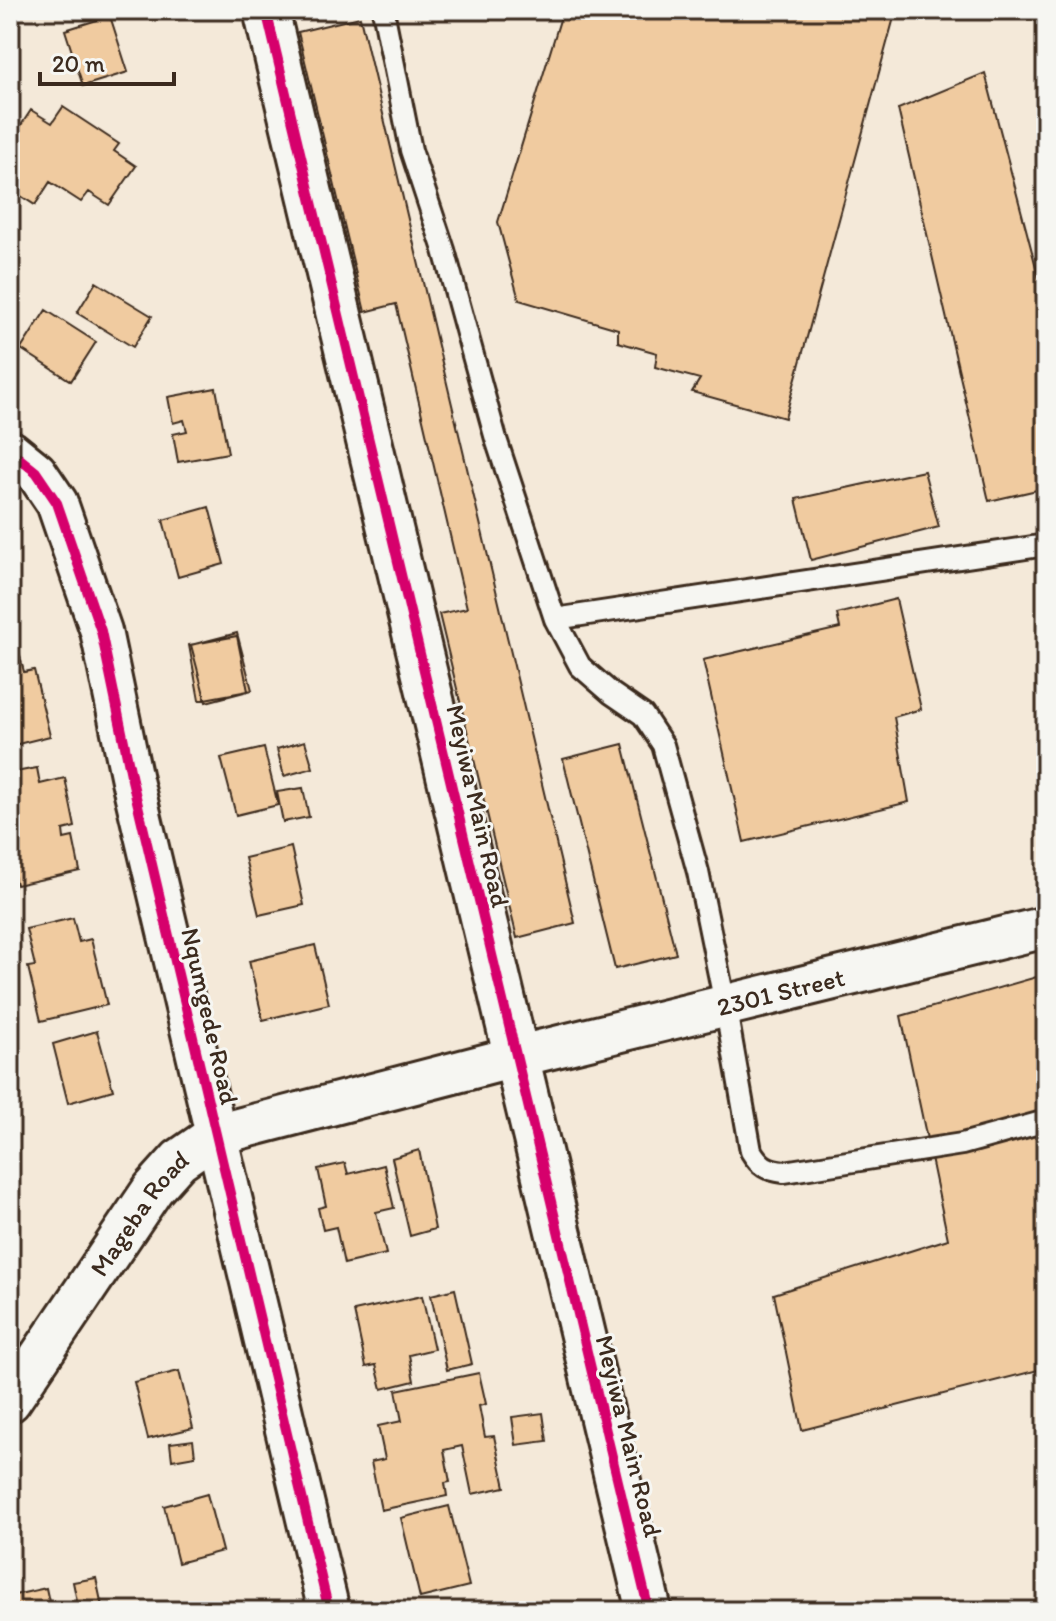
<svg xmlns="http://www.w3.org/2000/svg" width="1056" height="1621" font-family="Itim,sans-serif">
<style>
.building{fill:#f0cba0;stroke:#3b2a1e;stroke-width:2}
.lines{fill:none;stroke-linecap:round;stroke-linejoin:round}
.service-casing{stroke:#3b2a1e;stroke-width:26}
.minor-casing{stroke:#3b2a1e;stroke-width:46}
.tertiary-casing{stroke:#3b2a1e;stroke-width:50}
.service{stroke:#f6f6f2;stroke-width:20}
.minor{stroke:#f6f6f2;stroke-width:40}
.tertiary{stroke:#f6f6f2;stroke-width:44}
.cycleway-casing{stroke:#f6f6f2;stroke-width:15}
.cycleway{stroke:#d6006c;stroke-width:10}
.labels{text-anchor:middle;stroke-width:6;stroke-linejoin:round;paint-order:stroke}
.street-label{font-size:26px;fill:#3b2a1e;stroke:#f6f6f2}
</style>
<rect width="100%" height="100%" fill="#f4e9d9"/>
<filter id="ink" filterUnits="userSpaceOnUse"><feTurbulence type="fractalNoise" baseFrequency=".0125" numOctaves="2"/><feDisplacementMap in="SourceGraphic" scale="16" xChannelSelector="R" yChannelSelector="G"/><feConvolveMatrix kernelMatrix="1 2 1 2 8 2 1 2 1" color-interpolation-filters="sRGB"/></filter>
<g filter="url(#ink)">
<path class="building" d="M563,10h333l-111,408 -93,-26 8,-13 -45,-12 2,-14 -39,-11v-13l-99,-29 -21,-78z
M110,16l18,56 -45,14 -18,-56z
M360,17l215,906 -58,15 -78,-324 28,-6 -71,-304 -31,8 -67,-280z
M985,73l61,232v183l-57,13 -91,-392z
M63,107l56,37 -5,7 22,15 -27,39 -20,-13 -8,10 -31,-20 -15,23 -25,-16v-47l21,-32 21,13z
M96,282l56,34 -19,31 -56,-34z
M46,310l50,32 -25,39 -50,-32z
M216,388l12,65 -50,9 -5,-28 14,-3 -3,-11 -11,3 -5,-26z
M924,471l15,56 -128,33 -15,-61z
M209,507l15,57 -46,13 -15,-57z
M896,599l25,110 -27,8 15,85 -165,40 -41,-182 137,-32 -3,-14z
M13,629l11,43 10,-2 16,66 -40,10v-116z
M237,633l15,57 -46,12 -15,-57z
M237,636l11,55 -49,9 -10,-55z
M305,741l8,27 -29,8 -7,-27z
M623,744l53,210 -61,15 -52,-210z
M264,748l14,57 -42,10 -15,-57z
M37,768l3,16 25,-6 10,49 -12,3 1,9 9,-2 7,34 -64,14 -6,-30v-82z
M303,788l6,29 -26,5 -6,-30z
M291,847l13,58 -45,10 -14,-57z
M73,918l6,24 12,-3 16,66 -66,16 -13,-54 7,-1 -9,-37z
M315,945l14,59 -66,16 -14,-59z
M1040,976l6,23v369l-244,62 -28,-136 174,-55 -47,-223z
M97,1031l16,59 -45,13 -15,-59z
M419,1150l16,79 -25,7 -18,-78z
M345,1163l3,11 36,-9 10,43 -18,4 10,42 -42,10 -8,-37 -13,3 -5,-22 8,-2 -8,-37z
M455,1289l17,75 -25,6 -16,-75z
M422,1296l12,53 -25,6 5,26 -32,8 -6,-24 -10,2 -12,-56z
M179,1371l14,57 -45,11 -14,-57z
M479,1373l7,31 -7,2 6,31 9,-1 11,51 -33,7 -10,-48 -18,4 6,32 -5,1 2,13 -66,14 -10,-48 14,-3 -7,-33 24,-5 -6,-31z
M543,1413l4,28 -31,4 -4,-28z
M193,1440l2,16 -23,4 -2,-17z
M207,1494l15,57 -44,12 -14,-57z
M449,1506l20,80 -49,12 -19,-80z
M96,1578l7,33h-24l-6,-29z
M46,1588l5,23h-41v-15z"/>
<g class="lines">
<defs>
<path id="service" d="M383,10l28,140 33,100 52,189 59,180 25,47 31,27 32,22 20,30 35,127 27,132 26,147c9,15 16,19 33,21l178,-28 84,-23
M555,619l491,-74"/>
<g id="minor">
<path d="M10,451l26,21 21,31 44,128 31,149 197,831"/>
<path id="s1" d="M10,1401l143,-212 26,-29 36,-25 300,-78 531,-130"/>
</g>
<path id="tertiary" d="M266,10l383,1601"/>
</defs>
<use href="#service" class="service-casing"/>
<use href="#minor" class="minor-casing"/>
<use href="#tertiary" class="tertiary-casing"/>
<use href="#service" class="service"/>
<use href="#minor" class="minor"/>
<use href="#tertiary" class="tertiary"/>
<defs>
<path id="cycleway" d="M266,10l383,1601
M10,451l26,21 21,31 44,128 31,149 197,831"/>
</defs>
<use href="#cycleway" class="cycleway-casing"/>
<use href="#cycleway" class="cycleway"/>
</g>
</g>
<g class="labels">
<g class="street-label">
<text transform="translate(478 806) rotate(77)" y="9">Meyiwa Main Road</text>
<text dy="9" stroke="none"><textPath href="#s1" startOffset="922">2301 Street</textPath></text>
<text transform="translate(210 1016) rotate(77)" y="9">Nqumgede Road</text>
<text dy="9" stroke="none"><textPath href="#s1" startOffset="228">Mageba Road</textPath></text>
<text transform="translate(629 1436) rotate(76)" y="9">Meyiwa Main Road</text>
</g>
</g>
<rect width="1056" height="1621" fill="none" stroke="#f6f6f2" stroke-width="40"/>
<rect x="20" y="20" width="1016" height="1581" fill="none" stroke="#3b2a1e" stroke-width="3" filter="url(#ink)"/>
<path d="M40 72v12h134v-12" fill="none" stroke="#3b2a1e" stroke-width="4"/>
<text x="52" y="72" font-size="24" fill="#3b2a1e" stroke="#f6f6f2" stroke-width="6" paint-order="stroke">20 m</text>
</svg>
